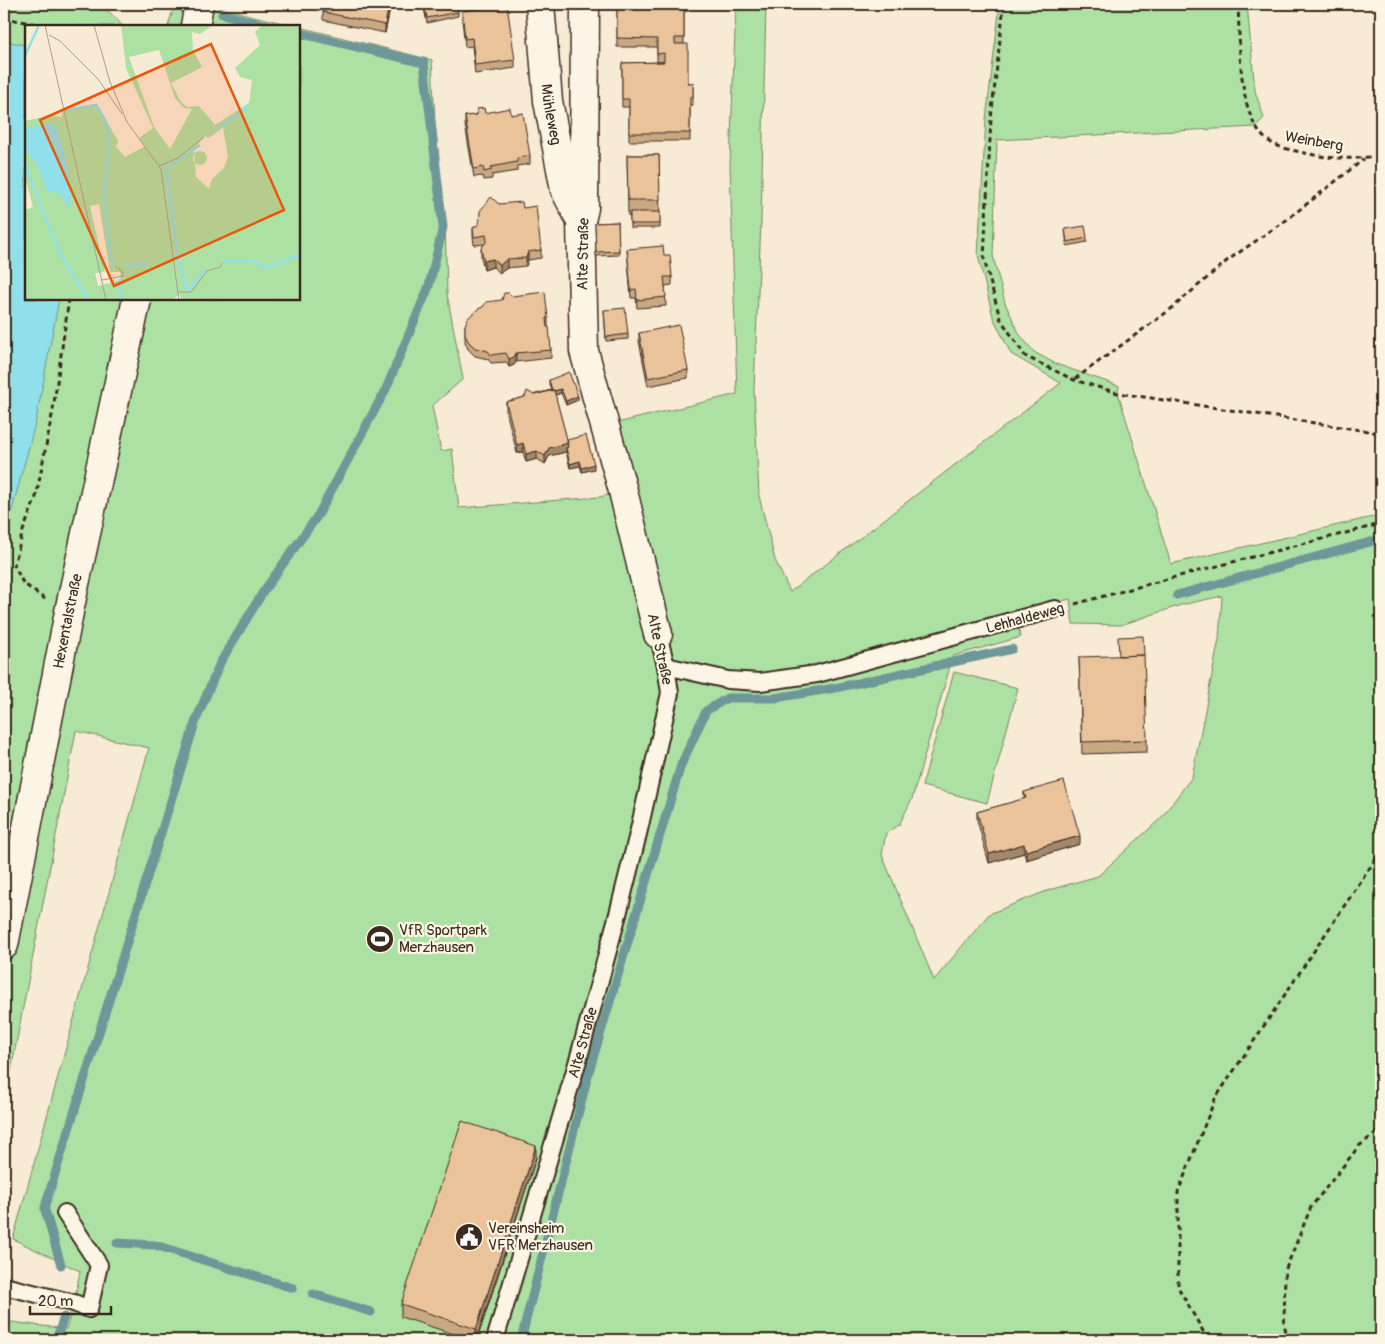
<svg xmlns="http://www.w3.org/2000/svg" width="1385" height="1344" font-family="Pangolin,sans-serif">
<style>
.green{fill:#ade1a3;stroke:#748660;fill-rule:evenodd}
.water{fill:#8fe0ea;stroke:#6d9798}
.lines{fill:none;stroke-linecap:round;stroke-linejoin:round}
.stream{stroke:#6d9798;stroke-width:9}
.service-casing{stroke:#3b2a1e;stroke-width:20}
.minor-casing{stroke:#3b2a1e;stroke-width:31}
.secondary-casing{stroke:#3b2a1e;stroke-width:31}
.path{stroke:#3b2a1e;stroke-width:3;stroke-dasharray:5 4;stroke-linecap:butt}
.service{stroke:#fcf5e5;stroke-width:16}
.minor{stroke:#fcf5e5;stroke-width:28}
.secondary{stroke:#fcf5e5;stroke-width:28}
.wall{fill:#c9a884;stroke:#3b2a1e}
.shaded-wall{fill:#a4886c;stroke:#3b2a1e}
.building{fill:#eac39a;stroke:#3b2a1e}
.labels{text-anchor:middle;stroke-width:4.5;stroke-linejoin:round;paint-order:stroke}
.street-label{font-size:15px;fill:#3b2a1e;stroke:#fcf5e5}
.poi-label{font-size:15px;fill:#3b2a1e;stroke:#fcf5e5;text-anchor:start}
.inset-river{fill:none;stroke:#8fe0ea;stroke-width:2.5}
.inset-road{fill:none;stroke:#ac9e8c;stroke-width:1}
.view{fill:#e8590c;fill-opacity:0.15;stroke:#e8590c;stroke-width:2.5}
.inset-edge{fill:none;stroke:#3b2a1e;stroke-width:2.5}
</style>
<rect width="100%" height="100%" fill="#f8ebd6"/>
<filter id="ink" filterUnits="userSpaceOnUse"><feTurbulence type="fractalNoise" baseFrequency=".02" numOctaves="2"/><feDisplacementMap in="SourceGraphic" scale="10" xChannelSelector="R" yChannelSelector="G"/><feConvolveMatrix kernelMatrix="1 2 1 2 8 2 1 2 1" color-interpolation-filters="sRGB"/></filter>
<g filter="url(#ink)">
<path class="green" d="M4,4h92c11,5 19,12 26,22h-96v273h273v-272l133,33 3,62 10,96 2,76 16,85 -31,27 9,45 11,-2 7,59 141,-11 23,-6 -6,-68 120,-29 -7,-229 6,-161h30l-5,217 -7,168 5,107 16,64 15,32 271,-209 -50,-29 -18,-37 -15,-62 8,-136 14,-115h247l8,87 9,27 -9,9 -258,13 -4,116 12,47 15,32 14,17 22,12 63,22 -1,7 53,171 210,-49v825h-1377v-19l62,8 8,-26 6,-32 -67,-32 136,-491 -73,-17 -72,376zM1222,596l-3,43 -27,138 -31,41 -63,58 -49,14 -60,24 -55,66 -52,-125 4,-22 13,-8 13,-26 41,-143 68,-19 -7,-24 56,-14 3,25 48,1 60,-20z
M175,4h29l91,22h-127z
M954,672l64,16 -31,115 -65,-17z"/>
<path class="water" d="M4,41l22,4v254h33l-23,121 -32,120z"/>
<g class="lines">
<path class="stream" d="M222,14l49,12
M1177,595l204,-56
M46,1203l150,-483 24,-57 43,-71 55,-77 68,-126 43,-103 14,-59 -19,-164 -125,-30
M45,1207v3l16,55
M117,1243l38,2 138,43
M313,1294l58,18
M56,1340l8,-23
M521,1340l67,-265 93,-310 25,-54 21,-13h48l60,-10 177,-39"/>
<defs>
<g id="service">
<path d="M666,666l62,14 32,2 57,-8 238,-65"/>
<path d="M4,1286l70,17 15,6 10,-44 -34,-52"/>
<path id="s1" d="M495,1340l83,-280 40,-146 20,-80 32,-141 -4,-27 -8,-32"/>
</g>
<g id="minor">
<path id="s2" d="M540,4l8,97 17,89 16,31"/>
<path d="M585,4l-1,204 -3,13 3,130 39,140 35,143"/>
</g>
<g id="secondary">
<path d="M195,26l4,-22"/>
<path id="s3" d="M4,945l66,-338 67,-308"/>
</g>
</defs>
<use href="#service" class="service-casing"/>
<use href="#minor" class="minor-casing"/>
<use href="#secondary" class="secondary-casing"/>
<path class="path" d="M1004,4l-13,115 -7,140 16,59 25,38 49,24 44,13 263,40
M1238,4c2,34 -1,113 28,135 11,9 26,11 39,14 24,6 52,7 76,2
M4,18l43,8
M1075,379l96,-70 57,-49 57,-39 79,-62
M45,599l-22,-16 -9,-18 9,-34 13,-34 17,-87 16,-111
M1075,604c102,-28 204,-54 306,-80
M440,1340l3,-9
M1208,1340l-30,-53v-95l37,-93 166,-248
M1289,1340l-5,-15 1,-54 26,-64 48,-61 22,-17"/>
<use href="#service" class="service"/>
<use href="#minor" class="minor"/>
<use href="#secondary" class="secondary"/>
</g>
<path class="wall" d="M325,4h66l-6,29 -62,-13v-8z
M424,4l34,8v4l-31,7 -3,-15z
M617,4h71v7l-4,1v32l4,39h5v22l-3,1v35h-61v-34h-7v-44l42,-1h-7v-15h-40z
M462,11l53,49v8l-40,6 -3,-28 -7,1 -3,-28z
M477,109l8,4 26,2 19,41v8l-13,2v5l-25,4v4l-8,1 -1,-4 -9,1 -9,-52v-9l12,-1z
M627,155h32l1,73h-30v-12h-2z
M499,204l24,4 18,42v8l-13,2 -2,6 -19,2 -7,5 -7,-6 -9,3 -3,-13v-9l4,-4 -11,1 -1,-9v-8l6,-4z
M618,222l1,33 -23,1 -1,-33z
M1065,229l22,9v4l-20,4z
M627,249l37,6 8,22v8l-7,1 1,20 -29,2 -1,-10h-5z
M512,296l36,22v9h-1l4,23v8l-35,4 -2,3 -5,2 -3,-5 -15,1 -3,-4 -13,-3 -7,-7 -3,-7v-17l37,-25z
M604,310l24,24v5l-22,2z
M639,333l49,37v8l-40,8 -9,-45z
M549,380l29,20 -12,5 -5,-12 -6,2 12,45 27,29 -12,3 -2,-6 -10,2 -4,-16 -17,4 -4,8 -8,-5 -11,3 -3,-10 -6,1 -11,-42v-9l45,-12 -2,-6z
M1079,657l68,83v12l-65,2z
M1024,792l56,52 -54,16 -2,-7 -35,10 -12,-43v-8l47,-13z
M536,1158l-59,182h-5l-71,-23v-13z"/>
<path class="shaded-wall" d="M389,4h2l-6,29v-8z
M528,252v8l-2,6v-8z
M493,259v8l-9,3v-9z
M507,259v9l-7,5v-8z
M516,353v9l-2,3 -5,2v-8z
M561,389v4l-8,3v-5z
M578,396v4l-12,5v-4z
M523,443v9l-6,1v-8z
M568,443v8l-2,-3v4l-17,4 -4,8v-8l4,-8z
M537,451v8l-11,3v-8z
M580,461v5l-10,2v-4z
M594,464v5l-12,3v-4z
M1080,836v8l-54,16v-9z
M1024,844v9l-35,10v-9z
M536,1146v12l-60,182v-11z"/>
<path class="building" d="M325,4h64l-4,21 -62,-13z
M424,4h32l2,8 -31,6z
M617,4h67v34h-9v6h13v39h5v14h-3v36h-61v-34h-7v-36l42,-1v-9l-7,1v-15l-40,-1z
M507,5l8,55 -40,5 -3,-27 -7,1 -3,-28z
M484,108l1,5 25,-5 1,7 12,-2 7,43 -13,2v4l-26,5 1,3 -8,2 -1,-5 -9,2 -9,-53 12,-1v-6z
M627,155h32l1,45h-32z
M491,197l8,7 23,-2 1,6 13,-2 5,44 -13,2 -2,6 -19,1 -7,6 -7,-6 -9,2 -3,-13 6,-7 -1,-6 -12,2 -1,-9 6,-4 1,-13z
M630,212h30v12h-30z
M618,222l1,29 -23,1 -1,-29z
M1085,226l2,12 -20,4 -2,-13z
M663,246l1,9h6l2,22h-8l2,20 -29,3 -1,-11 -5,1 -4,-41z
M545,292l3,26h-2l1,9h2l2,23 -35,3 -2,4 -5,2 -3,-6 -15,2 -3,-4 -13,-3 -7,-7 -3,-7v-9l3,-7 10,-9 5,-2 3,-5 16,-2 2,-7h5l3,3z
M625,308l3,26 -22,3 -2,-27z
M679,325l9,45 -40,8 -9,-45z
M569,372l9,24 -12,5 -5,-12 -7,2v-1h-2l-3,-10z
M554,390l14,53 -19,5 -4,8 -8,-5 -11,3 -3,-11 -6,2 -11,-43 19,-5 2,-6 7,4z
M586,435l8,29 -12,4 -2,-7 -10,3 -4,-16 2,-1 -1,-7z
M1143,636l1,19 -25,1 -1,-19z
M1144,655l3,85 -65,2 -3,-85z
M1064,781l16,55 -54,15 -2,-7 -35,10 -12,-42 49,-14 -2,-6z
M462,1121l74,25 -60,183 -75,-25z"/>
</g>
<defs>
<symbol id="stadium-disc" viewBox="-11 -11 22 22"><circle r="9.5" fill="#3b2a1e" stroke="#fcf5e5"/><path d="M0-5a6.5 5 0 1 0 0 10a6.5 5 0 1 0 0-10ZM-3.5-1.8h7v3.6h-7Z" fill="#fff"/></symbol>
<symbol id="civic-disc" viewBox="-11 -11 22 22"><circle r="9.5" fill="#3b2a1e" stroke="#fcf5e5"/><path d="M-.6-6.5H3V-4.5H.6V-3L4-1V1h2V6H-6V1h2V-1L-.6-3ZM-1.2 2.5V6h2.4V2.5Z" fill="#fff"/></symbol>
</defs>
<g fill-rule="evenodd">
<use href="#stadium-disc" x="364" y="923" width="32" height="32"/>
<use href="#civic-disc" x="453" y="1221" width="32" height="32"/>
</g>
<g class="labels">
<g class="street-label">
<text dy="5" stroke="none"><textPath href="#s2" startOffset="111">Mühleweg</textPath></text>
<text transform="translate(1314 141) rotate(10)" y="5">Weinberg</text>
<text transform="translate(583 254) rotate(-89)" y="5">Alte Straße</text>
<text transform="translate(1025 618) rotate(-15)" y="5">Lehhaldeweg</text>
<text dy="5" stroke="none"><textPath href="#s3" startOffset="330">Hexentalstraße</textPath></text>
<text transform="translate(660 649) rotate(78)" y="5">Alte Straße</text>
<text dy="5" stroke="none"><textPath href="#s1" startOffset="310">Alte Straße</textPath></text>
</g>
<g class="poi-label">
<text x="399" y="935">VfR Sportpark<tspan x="399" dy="17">Merzhausen</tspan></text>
<text x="488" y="1233">Vereinsheim<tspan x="488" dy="17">VFR Merzhausen</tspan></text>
</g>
</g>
<g transform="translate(25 25)">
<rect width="275" height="275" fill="#f8ebd6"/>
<path d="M96,0h92l-13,9 -8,-2 1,18 9,17 -31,16 10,19 6,5 12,-1 16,19 34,-22 3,-23 -12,-3 -5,-9 25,-23 -5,-13 7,-7h38v275h-119l-1,-6 -8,6h-147v-90l8,-3 -8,-30v-56l26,-6 11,2v-7l35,-6 21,37 -2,6 9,10 20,-11 -6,-8 14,-10 -27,-60zM134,25l16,48 9,10 8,1 -22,40 -16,-22 -25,-70zM198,102l5,30 -4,11 -12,11 -3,10 -13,-12 -2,-28 11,-13 2,2 5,-2zM74,179l11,68h10l1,8 -23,6 -3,-13 10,-1 -15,-66zM168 133a7 7 0 1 1 14 0a7 7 0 1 1-14 0Z" fill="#ade1a3" fill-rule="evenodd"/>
<path d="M26,98l7,7 10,40 3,29 -2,9 -9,-14 -13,-3 -11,-29 -11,-12v-21z" fill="#8fe0ea"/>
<path class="inset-river" d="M0,31l14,-31M43,85l28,-5 11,19 2,23 -5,51 8,68M193,104l30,-22M0,139l16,41M16,182l21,50 26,43M153,234l8,29 4,1 14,-19M153,234l-12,-90 34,-24M199,236h30l11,7 35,-13M98,242l24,-4M95,254l1,21"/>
<path class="inset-road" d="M20,0l61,275M69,0l16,57 17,40 34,47 18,131M24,10l11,6 38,38 24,35M134,141l19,-8 26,-21M77,255l21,-4 -1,-5 -7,-5M154,267h12l16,-21 13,-4 2,-4"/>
<path class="view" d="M186,19l73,166 -170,76 -74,-166z"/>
<rect width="275" height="275" class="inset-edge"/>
</g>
<rect width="1385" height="1344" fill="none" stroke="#fcf5e5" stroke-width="20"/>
<rect x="10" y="10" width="1365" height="1324" fill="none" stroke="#3b2a1e" stroke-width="2" filter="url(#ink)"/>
<path d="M30 1306v8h81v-8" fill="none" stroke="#3b2a1e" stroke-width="2.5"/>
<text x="38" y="1306" font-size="15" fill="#3b2a1e" stroke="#fcf5e5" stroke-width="4" paint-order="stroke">20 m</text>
</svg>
